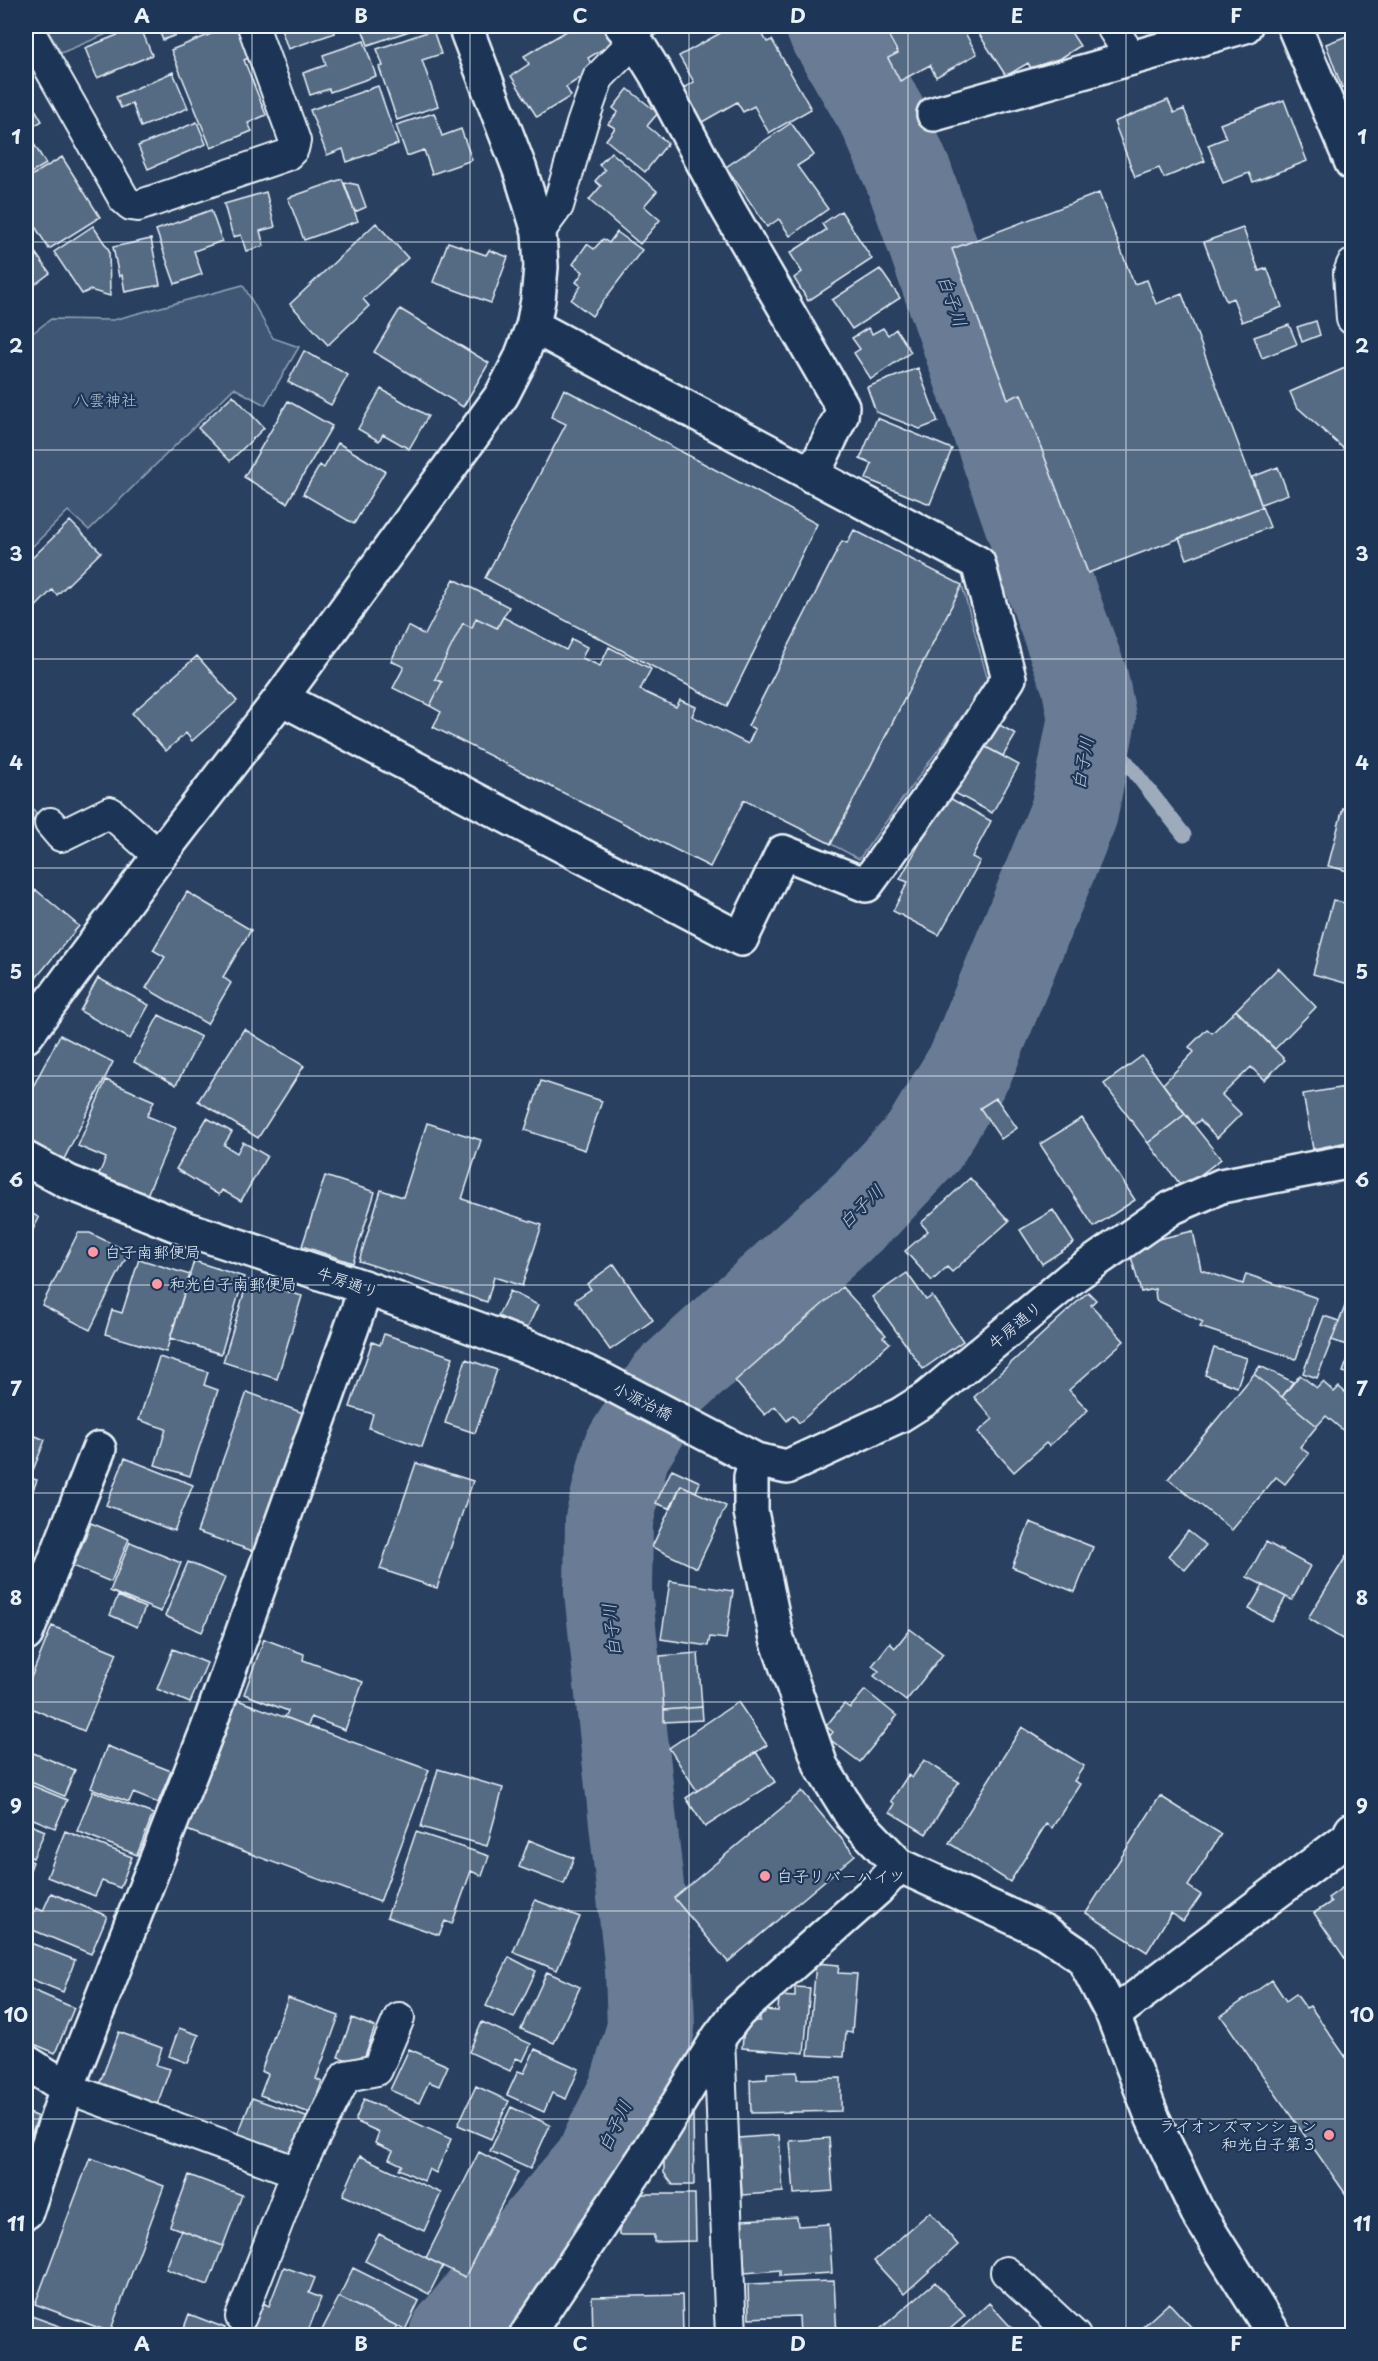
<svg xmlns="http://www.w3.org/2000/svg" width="1378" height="2361" font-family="'Playpen Sans','Klee One',sans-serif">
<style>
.green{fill:#415774;stroke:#94a4b6;stroke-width:1.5}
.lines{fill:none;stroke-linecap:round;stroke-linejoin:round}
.stream{stroke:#9dabbd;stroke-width:15}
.river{stroke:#6b7c95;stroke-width:88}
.building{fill:#556a83;stroke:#e8f1f8;stroke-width:1.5}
.service-casing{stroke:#e8f1f8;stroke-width:34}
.minor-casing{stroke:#e8f1f8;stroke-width:38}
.service{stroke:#1d3557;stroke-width:30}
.minor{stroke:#1d3557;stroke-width:33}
.grid{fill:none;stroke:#e8f1f8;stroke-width:1.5;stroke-opacity:0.55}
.poi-dot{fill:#ff9aa2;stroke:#1d3557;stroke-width:2}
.labels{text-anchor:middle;stroke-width:4.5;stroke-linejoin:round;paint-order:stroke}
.park-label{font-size:16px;fill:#b6c3d0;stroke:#1d3557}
.poi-label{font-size:16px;fill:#e8f1f8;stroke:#1d3557;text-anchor:start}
.street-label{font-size:16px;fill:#e8f1f8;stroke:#1d3557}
.water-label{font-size:18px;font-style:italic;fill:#b6c2d0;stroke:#1d3557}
.neatline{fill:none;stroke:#e8f1f8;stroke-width:2}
.grid-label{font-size:20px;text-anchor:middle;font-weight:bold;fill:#e8f1f8}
</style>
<rect width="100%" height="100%" fill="#294061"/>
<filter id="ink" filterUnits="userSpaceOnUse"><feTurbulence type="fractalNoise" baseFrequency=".0167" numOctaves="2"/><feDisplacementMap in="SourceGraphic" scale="12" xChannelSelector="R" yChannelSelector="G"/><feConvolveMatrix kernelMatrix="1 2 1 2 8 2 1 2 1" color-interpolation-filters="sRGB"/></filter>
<g filter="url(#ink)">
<path class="green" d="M45,26h81l-65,27z
M243,285l30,53 26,9 -34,58 -31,-17 -145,142 -21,-19 -42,42v-215l25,-19 62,1z
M962,585l26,96 -129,178 -28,-15z"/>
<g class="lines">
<path class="stream" d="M1092,718l92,117"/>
<path class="river" d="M453,2336l144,-172 35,-72 19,-64 -2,-58 -41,-379 1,-71 17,-68 44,-70 196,-178 58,-62 47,-78 103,-252 18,-94 -7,-36 -27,-74 -149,-431 -26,-60 -53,-91"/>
</g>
<path class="building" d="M140,26l12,29 -55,23 -12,-30z
M157,26h43l-37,14z
M231,26h7l13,31 -7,3 22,55 -18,8 4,8 -41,17 -40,-98z
M280,26h52l3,7 -47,16z
M361,26h63l-56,19z
M575,26h27l11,17 -25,15 6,11 -28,18 5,9 -34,21 -26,-41 18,-12 -5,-8z
M647,26h24l-17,10z
M733,26h25l9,16 5,-2 39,69 -42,24 -15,-27 -11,6 -6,-10 -40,23 -19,-34 16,-9 -15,-26z
M883,26h56l2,3 8,-3h12l16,28 -41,23 -6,-12 -30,16 -12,-23 10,-5z
M978,26h89l13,20 -19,12 -30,10 -3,-5 -22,13 -31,-48z
M433,30l8,24 -19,6 16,46 -41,14 -18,-53 4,-1 -6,-17z
M1352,34v50l-10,4 -16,-44z
M364,41l12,35 -46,16 -1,-3 -19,6 -7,-22 23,-8 -3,-10z
M173,72l15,36 -47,19 -9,-24 -11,5 -5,-11z
M378,86l20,58 -51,18 -4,-13 -16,6 -17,-45z
M628,89l30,24 -11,13 21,17 -23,29 -39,-32 9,-12 -7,-4 10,-12 -5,-4z
M26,94l16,27 -16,10z
M1168,100l6,13 10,-4 21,52 -41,17 -5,-10 -24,9 -21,-55z
M1284,100l23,61 -54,21 -4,-9 -26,10 -15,-38 18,-7 -6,-14z
M1352,101v15l-4,-13z
M434,113l8,23 19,-7 11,31 -40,14 -8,-24 -17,6 -11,-31z
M197,122l9,22 -58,25 -10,-23z
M791,123l23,32 -17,11 31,43 -38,27 -11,-17 -12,8 -41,-60z
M26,131l20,33 -20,12z
M611,152l46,39 -13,15 16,14 -20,24 -51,-44 12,-14 -6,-5 10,-11 -6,-5z
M62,157l38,60 -51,32 -23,-37v-33z
M342,179l16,42 -54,19 -16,-42z
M344,182l14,3 8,22 -11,5z
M266,192l9,35 -15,4 4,15 -18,5 -5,-16 -8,2 -9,-33z
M1099,193l35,91 13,-4 9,24 26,-10 80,213 -174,66 -67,-179 -13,5 -56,-150z
M211,210l11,31 -28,10 8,23 -27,10 -19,-54z
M841,211l31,48 -64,42 -14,-23 8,-6 -12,-19 36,-23 -4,-6z
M376,223l32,35 -45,41 6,7 -41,39 -38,-41z
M93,226l16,24 1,46 -20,-6 -8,4 -28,-42z
M1243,228l16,43 8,-3 15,39 -40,15 -9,-24 -7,3 -22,-59z
M617,232l25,18 -50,66 -21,-16 10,-14 -5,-4 7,-10 -10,-8 14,-20 7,5 9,-10 6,4z
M151,239l9,46 -35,7 -3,-17 -3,2 -6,-30z
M26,240l24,33 -24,18z
M448,242l38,13 3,-5 19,7 -17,46 -58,-21z
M880,269l20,29 -48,31 -20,-29z
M400,309l89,54 -26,44 -89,-55z
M1316,321l4,14 -18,7 -5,-15z
M1289,325l8,19 -35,14 -8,-21z
M868,328l4,6 11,-6 5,7 8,-6 15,23 -40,27 -17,-26 6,-4 -8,-11z
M304,351l44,24 -17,30 -43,-23z
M1352,365v91l-56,-50 -6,-14z
M918,368l20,54 -18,7 -44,-17 -9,-25z
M381,389l47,27 -19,33 -26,-15 -4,7 -21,-12z
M564,389l253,135 -90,182 -242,-128 81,-154 -15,-7z
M233,395l31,33 -34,33 -32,-33z
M288,401l44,25 -45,77 -43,-26z
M877,418l75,31 -22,55 -64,-25 6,-15 -12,-5z
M338,443l47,28 -31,53 -51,-30 17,-29 4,3z
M1278,467l10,27 -27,10 -9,-27z
M1262,507l8,20 -83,32 -8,-21z
M70,521l31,31 -44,43 -5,-5 -26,27v-53z
M854,530l108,55 -131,259 -87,-44 -34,67 -277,-140 8,-15 -11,-6 12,-24 -7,-3 28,-56 9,5 4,-10 21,10 6,-11 63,33 6,-11 15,8 -5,11 18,8 9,-19 42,22 -11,21 36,17 4,-7 16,7 -4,9 56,28 7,-15 -7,-3 94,-185 5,2z
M454,579l55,28 -12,21 -21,-10 -4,10 -9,-5 -28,56 7,3 -12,24 -37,-18 11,-21 -13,-6 17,-35 17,9z
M197,656l40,45 -45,40 -6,-8 -20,18 -34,-38z
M994,722l22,12 -13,22 -21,-11z
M982,745l37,20 -27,48 -37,-20z
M946,796l45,25 -19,36 8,4 -41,74 -46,-24 15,-29 -8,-3z
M26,802l12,13 -12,12z
M1343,808l9,2v62l-24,-6z
M26,890l6,5 4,-5 43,36 -53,64z
M187,892l64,38 -28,47 8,6 -24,41 -61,-36 19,-31 -12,-7z
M1333,900l19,5v80l-39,-11z
M1278,968l38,39 -41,42 -39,-39z
M98,978l51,27 -19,34 -50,-28z
M1236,1010l49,50 -21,20 -13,-13 -29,28 19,19 -24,24 -17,-18 -6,5 -31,-41 31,-32 -5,-5 18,-18 5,4z
M159,1015l42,22 -25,48 -42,-23z
M244,1029l60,37 -46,72 -60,-37z
M60,1035l53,27 -50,99 -35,-18 -2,-43z
M1142,1056l43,58 -37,29 -44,-59z
M106,1080l48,21 -7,15 29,12 -29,67 -48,-21 7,-16 -28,-12z
M541,1081l61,20 -17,49 -60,-20z
M1352,1086v55l-39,8 -10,-55z
M996,1098l21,30 -16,11 -21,-31z
M1185,1114l36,45 -38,29 -35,-45z
M207,1118l25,14 -8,13 13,8 6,-11 24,14 -26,45 -19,-11 -3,5 -43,-26z
M1082,1118l53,82 -41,27 -54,-83z
M427,1123l54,17 -19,59 80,26 -20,61 -28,-9 -7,25 -128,-41 22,-71 22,7z
M325,1176l50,16 -22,71 -51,-17z
M970,1178l39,43 -57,51 -5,-5 -15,14 -27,-30 23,-20 -7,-8z
M26,1209l13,9 -13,25z
M1053,1210l21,33 -32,21 -22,-34z
M1193,1231l8,39 42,14 3,-10 71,24 -21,61 -96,-32 3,-5 -47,-22 -1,-11 -14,3 -13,-46z
M78,1233h12l39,19 -39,78 -48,-25z
M139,1259l51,16 -24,77 -61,-18 7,-24 10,3z
M194,1261l50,16 -23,77 -51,-16z
M614,1264l39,56 -43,30 -35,-50 16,-11 -4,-5z
M907,1273l19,27 6,-4 31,45 -40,28 -51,-72z
M248,1280l54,16 -25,83 -54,-17z
M842,1287l44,48 -3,2 7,6 -91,80 -6,-8 -6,6 -12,-15 -10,9 -30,-34z
M510,1291l28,14 -11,24 -29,-13z
M1088,1292l8,8 -5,5 33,36 -55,49 19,20 -39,36 -3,-3 -32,29 -36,-40 15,-13 -19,-22z
M1347,1301l5,3v43l-20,-7z
M1324,1316l15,5 -22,57 -14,-5z
M384,1334l69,23 -31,90 -53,-19 4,-14 -23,-7 22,-65 8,3z
M1214,1348l33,10 -10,29 -32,-12z
M1352,1348v27l-9,-3z
M159,1357l49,15 -4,13 14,5 -28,86 -35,-11 11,-36 -27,-9z
M466,1359l31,11 -22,63 -30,-10z
M1260,1366l33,16 -11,15 -28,-23z
M1254,1374l63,52 -17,21 9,7 -24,30 -9,-7 -44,53 -64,-51z
M1300,1375l17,13 6,-6 11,10 5,-5 13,11v40l-26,-22 -9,10 -35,-29z
M247,1392l56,21 -50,138 -56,-19z
M26,1432l19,8 -15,38 7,2 -11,28z
M125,1458l68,27 -19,46 -68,-26z
M416,1463l57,18 -36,107 -57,-19z
M672,1469l28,13 -4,10 -15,-7 -10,24 -15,-6z
M681,1485l45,21 -29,62 -45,-21z
M1030,1522l63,25 -18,45 -63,-25z
M91,1523l38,16 -18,43 -38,-16z
M26,1525l7,3 -7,19z
M1188,1531l18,14 -21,25 -17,-14z
M130,1542l51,21 -20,49 -51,-21z
M1266,1542l44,24 -18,34 -45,-23z
M1350,1550l2,2v93l-44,-27z
M188,1562l37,16 -23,54 -37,-16z
M670,1581l63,10 -7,48 -16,-2 -2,9 -47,-7z
M1263,1585l23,12 -14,24 -23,-12z
M118,1596l27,12 -8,19 -27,-12z
M52,1626l65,27 -33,78 -58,-25v-16z
M910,1629l33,25 -37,47 -32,-25 5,-5 -7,-5 18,-23 5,5z
M264,1639l40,15 -1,6 60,22 -18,48 -34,-13 -3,9 -23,-9 3,-6 -44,-17z
M173,1649l34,14 -17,40 -33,-14z
M698,1653l4,54 -38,3 -4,-54z
M865,1690l32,26 -37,46 -32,-24 5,-6 -7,-6 18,-22 6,4z
M232,1698l197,72 -49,132 -196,-73z
M738,1702l29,43 -70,46 -28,-43z
M702,1707l1,13 -39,2v-12z
M1022,1727l62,39 -10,15 6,3 -28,44 -6,-4 -36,58 -61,-39z
M107,1746l64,25 -13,32 -25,-10 -4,9 -38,-14z
M26,1750l49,20 -11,26 -38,-16z
M756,1752l19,30 -70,45 -19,-29z
M924,1760l35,22 -33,52 -36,-22 5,-8 -4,-3 17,-26 4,3z
M438,1769l65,19 -16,58 -66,-19z
M26,1783l41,17 -12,28 -29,-12z
M93,1791l60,23 -16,41 -60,-24z
M802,1791l53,64 -127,107 -54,-64z
M1160,1796l61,38 -33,52 13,9 -18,26 -12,-8 -24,39 -61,-39z
M26,1823l19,8 -12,27 -7,-3z
M65,1831l67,26 -12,31 -18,-7 -7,15 -48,-19z
M416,1832l73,24 -7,20 -11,-5 -19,53 -7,-3 -6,14 -52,-18z
M529,1840l45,18 -10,26 -45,-17z
M26,1859l7,3 -7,18z
M1352,1881v79l-4,3 -34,-50 17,-11 -3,-4z
M51,1893l56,23 -16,38 -63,-26 8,-20 7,3z
M535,1900l45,17 -23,53 -44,-18z
M28,1942l47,18 -12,32 -37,-15v-28z
M509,1957l27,14 -22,47 -28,-12z
M816,1963l23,2 -1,8 19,1 -5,59 -6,-1 -2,25 -36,-2z
M547,1972l33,15 -26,56 -33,-14z
M1272,1980l14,21 10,-7 10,14 4,-2 42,60v137l-131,-187z
M26,1987l48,21 -19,45 -28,-12 3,-8 -4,-2z
M795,1987l15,1 -6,65 -62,-5 3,-28 15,1v-11l18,1 1,-15 16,1z
M288,1998l51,18 -23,63 6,3 -12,31 -50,-18 8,-21 -7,-3z
M352,2018l23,9 -13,37 -24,-7z
M482,2022l49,22 -8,17 -7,-3 -6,13 -41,-19z
M179,2028l20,7 -11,28 -19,-7z
M119,2032l43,16 -6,17 14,4 -13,36 -58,-20z
M409,2049l39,17 -9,20 -10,-4 -10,21 -29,-13z
M535,2049l44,20 -13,30 -14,-6 -8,19 -37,-17 11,-24 6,2z
M797,2072v7l44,-1v33l-90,2 -1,-33 17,-1v-6z
M26,2086l6,3 -3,7 -3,-2z
M476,2086l33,15 -18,38 -33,-14z
M252,2098l57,20 -15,39 -57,-20z
M364,2099l87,40 -15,34 -7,-4 -5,12 -25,-12 3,-4 -13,-6 4,-8 -18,-8 4,-11 -24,-11z
M511,2107l39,18 -20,44 -40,-18z
M26,2112l12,5 -12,31z
M693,2114l1,71h-21l-9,-12v-35h14v-14l6,-9z
M779,2135l4,57 -41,3 -3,-57z
M829,2138l4,53 -39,3 -4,-53z
M479,2152l39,20 -53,105 -39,-19z
M360,2156l81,37 -17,38 -81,-36z
M90,2158l74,28 -54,146 -75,-28z
M189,2175l53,20 -19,51 -53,-20z
M632,2194h63l1,47 -42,1v-7h-35v-27h13z
M930,2212l28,33 -54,49 -30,-33z
M797,2217l1,9 31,-2 3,49 -52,3v-6l-35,3 -4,-53z
M181,2230l42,16 -15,39 -42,-16z
M379,2234l64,32 -14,28 -64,-33z
M284,2267l31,11 -6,15 12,5 -15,38h-44l-10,-4 11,-29 6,3z
M353,2268l66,33 -14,29 -66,-33z
M834,2281l3,55h-37l-1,-20 -50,2 -1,-34z
M935,2282l30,34 -23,20h-70z
M682,2295l1,41h-90l-1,-39z
M339,2297l58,29 -5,10h-73z
M989,2303l30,33h-66z
M1169,2303l23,25 -8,8h-43l-4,-4z
M26,2314l55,20 -55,2z
M189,2314l36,14 -2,8h-42z"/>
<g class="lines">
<defs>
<path id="service" d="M26,26l98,173 7,6 7,1 149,-51 6,-6 2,-8 -42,-115
M1111,26l21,32
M539,232l19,-26 24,-82 16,-46 37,-38
M1352,265l-3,8 3,46
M50,823l11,13 49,-24 49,44
M719,2037l12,299
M67,2088l230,84
M1006,2272l69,64
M241,2317l56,-145 49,-96 31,-6 22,-52"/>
<path id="minor" d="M622,26l13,14 21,34 72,135 114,197 -1,10 -29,60
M1294,26l58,137
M934,114l311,-88
M281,698l460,241 42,-87 83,33 82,-113 61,-94 -31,-115 -445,-237
M26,1036l133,-180 122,-158 168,-230 53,-73 18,-35 13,-34 5,-26 3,-33 -2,-35 -19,-62 -55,-144
M26,1159l42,23 119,47 179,59 180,66 57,26 153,80 31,7 113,-52 27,-17 148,-123 98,-68 48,-21 131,-25
M756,1460l-5,17v35l26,127 44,127 31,50 47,49 146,67 38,26 30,57 40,104 45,94 77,123
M26,1634l73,-185
M1113,2015l235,-177 4,-8
M26,2062l41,26
M26,2212l41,-124 142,-362 157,-438
M526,2336l121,-182 72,-117 19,-25 139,-123 22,-24"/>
</defs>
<use href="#service" class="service-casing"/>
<use href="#minor" class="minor-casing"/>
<use href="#service" class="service"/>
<use href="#minor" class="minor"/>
</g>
</g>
<path class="grid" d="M252,26v2310M470,26v2310M689,26v2310M908,26v2310M1126,26v2310M26,242h1326M26,450h1326M26,659h1326M26,868h1326M26,1076h1326M26,1285h1326M26,1493h1326M26,1702h1326M26,1911h1326M26,2119h1326"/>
<g class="poi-dot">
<circle cx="93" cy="1252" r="6"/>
<circle cx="157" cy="1284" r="6"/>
<circle cx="765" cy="1876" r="6"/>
<circle cx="1329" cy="2135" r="6"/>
</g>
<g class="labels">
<g class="park-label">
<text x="105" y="406">八雲神社</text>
</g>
<g class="poi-label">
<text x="105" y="1258">白子南郵便局</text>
<text x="169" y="1290">和光白子南郵便局</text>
<text x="777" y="1882">白子リバーハイツ</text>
<text x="1317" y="2132" text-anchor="end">ライオンズマンション<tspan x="1317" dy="18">和光白子第３</tspan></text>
</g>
<g class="street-label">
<text transform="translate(348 1282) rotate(19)" y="6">牛房通り</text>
<text transform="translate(1015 1325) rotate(-40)" y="6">牛房通り</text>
<text transform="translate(643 1401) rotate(27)" y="6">小源治橋</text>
</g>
<g class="water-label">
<text transform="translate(952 301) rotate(71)" y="6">白子川</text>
<text transform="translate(1083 763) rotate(-80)" y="6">白子川</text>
<text transform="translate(861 1207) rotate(-44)" y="6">白子川</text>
<text transform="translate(612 1630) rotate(-96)" y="6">白子川</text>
<text transform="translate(615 2126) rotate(-64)" y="6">白子川</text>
</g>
</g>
<rect width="1378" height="2361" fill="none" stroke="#1d3557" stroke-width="66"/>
<rect x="33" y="33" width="1312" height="2295" class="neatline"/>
<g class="grid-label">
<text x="142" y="23">A</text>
<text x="361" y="23">B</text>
<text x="580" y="23">C</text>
<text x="798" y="23">D</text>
<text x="1017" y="23">E</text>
<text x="1236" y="23">F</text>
<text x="16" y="144">1</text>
<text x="1362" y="144">1</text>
<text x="16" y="353">2</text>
<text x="1362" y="353">2</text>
<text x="16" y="561">3</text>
<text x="1362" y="561">3</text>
<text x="16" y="770">4</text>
<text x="1362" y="770">4</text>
<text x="16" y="979">5</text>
<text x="1362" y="979">5</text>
<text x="16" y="1187">6</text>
<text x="1362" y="1187">6</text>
<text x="16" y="1396">7</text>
<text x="1362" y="1396">7</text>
<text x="16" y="1605">8</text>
<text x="1362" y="1605">8</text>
<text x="16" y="1813">9</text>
<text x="1362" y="1813">9</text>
<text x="16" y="2022">10</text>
<text x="1362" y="2022">10</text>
<text x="16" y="2231">11</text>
<text x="1362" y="2231">11</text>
<text x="142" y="2351">A</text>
<text x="361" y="2351">B</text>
<text x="580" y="2351">C</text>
<text x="798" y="2351">D</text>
<text x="1017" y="2351">E</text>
<text x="1236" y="2351">F</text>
</g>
</svg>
